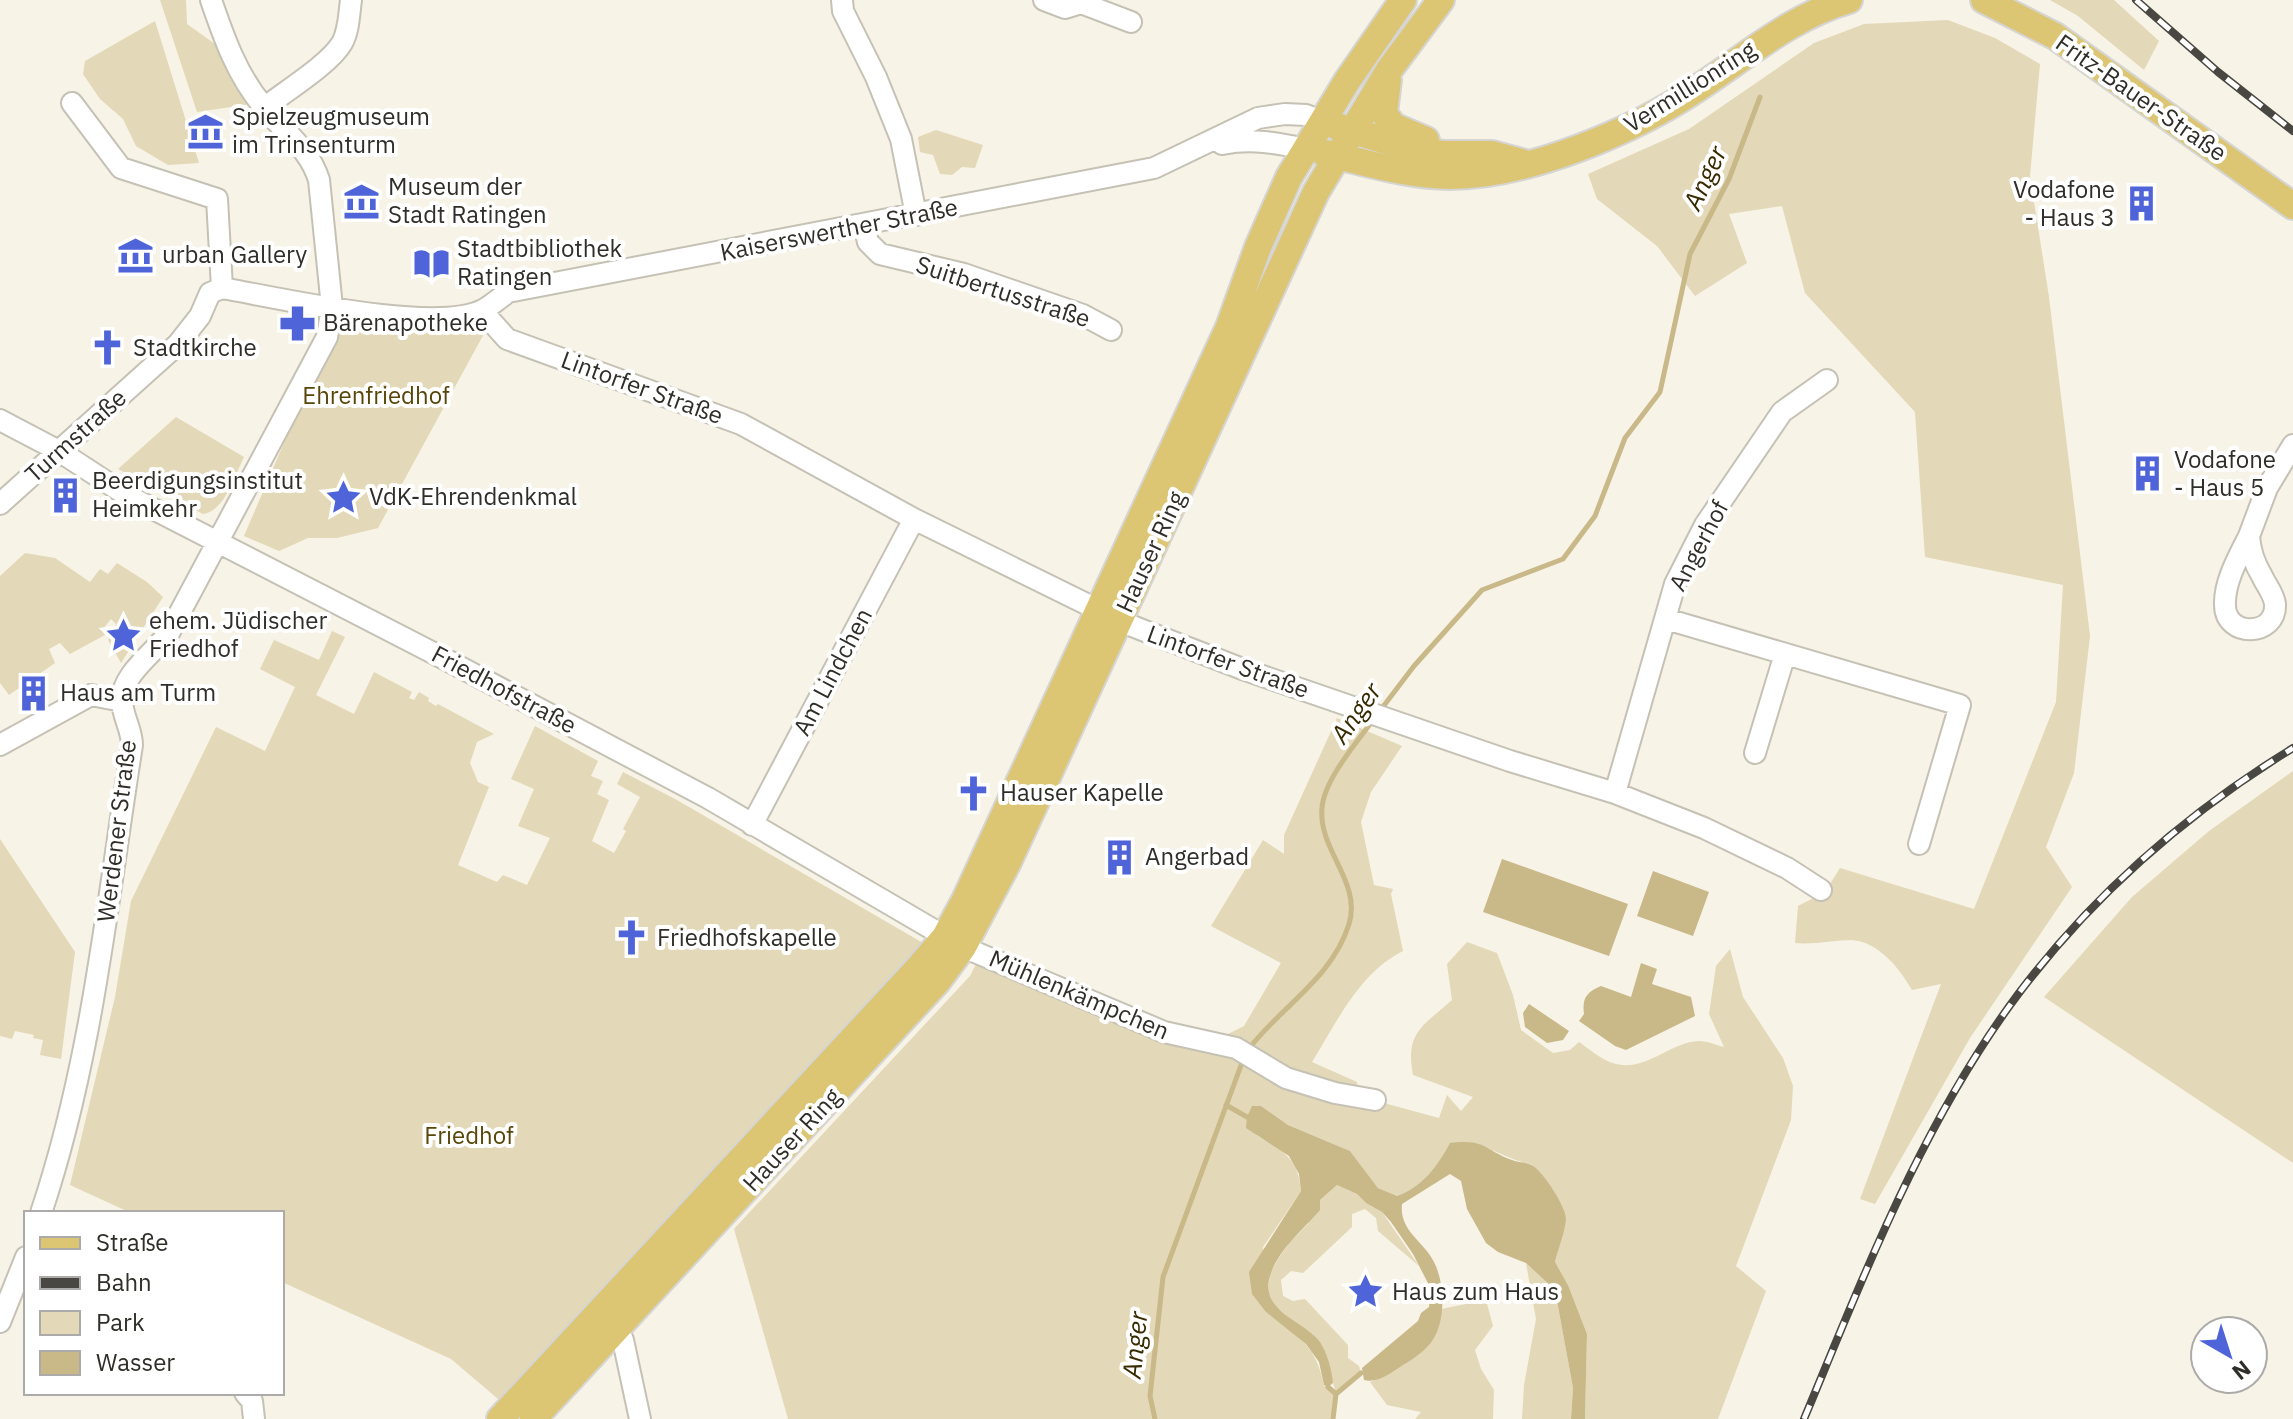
<svg xmlns="http://www.w3.org/2000/svg" width="2293" height="1419" font-family="'IBM Plex Sans',sans-serif">
<style>
.green{fill:#e3d8b7}
.water{fill:#c9b888}
.lines{fill:none;stroke-linecap:round;stroke-linejoin:round}
.stream{stroke:#c9b888;stroke-width:5}
.minor-casing{stroke:#c5c1b4;stroke-width:24}
.major-casing{stroke:#d5d5d4;stroke-width:30}
.minor{stroke:#fff;stroke-width:20}
.major{stroke:#dcc674;stroke-width:26}
.rail-casing{stroke:#484741;stroke-width:8}
.rail{stroke:#fff;stroke-width:5;stroke-dasharray:15;stroke-linecap:butt}
.labels{text-anchor:middle;stroke-width:8;stroke-linejoin:round;paint-order:stroke}
.street-label{font-size:24px;fill:#2f2e29;stroke:#fff}
.poi-label{font-size:24px;fill:#2f2e29;stroke:#fff;text-anchor:start}
.park-label{font-size:24px;fill:#574608;stroke:#fff}
.water-label{font-size:26px;font-style:italic;fill:#372b02;stroke:#fff}
</style>
<rect width="100%" height="100%" fill="#f7f3e6"/>
<path class="green" d="M160,0h26l1,24 28,20 36,60 -54,8z
M2050,0h64l45,41 -15,29 -66,-54z
M1948,20l47,18 45,26 -10,112 19,121 41,339 -16,137 -28,74 26,40 -102,151 -95,166 -15,-5 81,-215 -29,6c-12,-21 -33,-48 -60,-50 -19,0 -38,5 -57,3l3,-37 27,-14 15,-24 134,41 82,-207 7,-117 -138,-28 -10,-145 -110,-119 -23,-87 -53,8 18,49 -52,33 -38,-50 -60,-47 -9,-25 101,-45 125,-86 50,-19z
M155,21l44,142 -31,2 -32,-19 -13,-27 -23,-20 -17,-25 2,-13z
M936,130l47,15 -8,23 -13,-1 -10,8 -12,-1 -7,-19 -13,-3 -2,-15z
M336,322l150,8 -108,198 -41,10h-29l-29,13 -35,-15z
M176,417l68,40c-9,18 -19,54 -41,57l-85,-45z
M25,553l30,5 35,24 10,-13 8,5 9,-11 30,19 16,15 -42,66 -13,-23 8,-16 -5,-5 -9,11 3,5 -35,19 -10,-11 -11,6 6,14 -46,32 -9,-12v-107z
M332,631l13,6 -29,58 38,19 20,-42 38,20 -3,6 5,2 5,-8 10,6 -1,3 8,5 2,-2 56,30 -17,8 -7,21 8,19 11,5 -31,78 39,17 6,-7 24,10 23,-47 -32,-12 16,-37 -23,-10 24,-53 63,35 -7,15 12,5 -6,13 12,6 -17,41 22,12 12,-22 -3,-2 17,-32 -23,-13 6,-12 54,28 246,143 -285,308 -134,153 -53,-45 -169,-77v-69h-151l-61,-28 45,-188 16,-96 85,-174 49,24 30,-64 -35,-18 14,-29 45,20z
M1337,718l65,28 -31,46 -10,30 13,63 19,4 -2,5 12,57c-43,21 -67,72 -91,111l45,20 1,14 81,22 8,-23 14,16 12,-14 -60,-22c-8,-43 10,-49 39,-75l-5,-36 20,-22 30,11 16,42 8,35 32,23 17,-3 9,-8c13,9 27,22 43,23 27,3 50,-23 77,-24 8,0 17,4 25,6l-15,-33 7,-48 14,-17 13,48 40,61 10,28 -2,34 -55,146 30,25 -48,128h-133l2,-85 -19,-49 -13,-23 11,-44 -35,-54c-31,-6 -47,-25 -81,-20 -12,22 -29,44 -53,52l-19,-8 -28,-37 -62,-26 -27,-19 -5,29c27,17 42,22 45,56l-38,56 3,65c32,25 50,32 58,74l12,7 -14,-48 -48,-40 -6,-13 2,-18 8,-15 12,-17 18,-18 12,-24 17,-15 20,9 9,9 16,9 37,54 -41,-35 -2,-13 -11,-9 -13,5v13l-49,46 -12,-2 -10,9 2,16 10,5 12,-2 43,46v13l11,8 2,7 -25,21 -3,25h-545l-54,-190 236,-253 11,-22 183,78 84,18 -20,-16 16,-8 37,-63 -70,-37 52,-86 21,14v-19z
M2293,771v392l-249,-166 88,-100 77,-66z
M0,839l75,113 -14,107 -21,-4 3,-15 -10,-2 1,-3 -19,-4 -3,8 -12,-3z
M1526,1263l29,27 18,98 -2,31h-49l2,-34 12,-66z
M1486,1300l7,26 -18,24 6,19 13,21 -1,29h-78l6,-7 -34,-7 -17,-23c31,-12 68,-37 71,-73z"/>
<path class="water" d="M1502,859l126,45 -19,52 -126,-44z
M1653,871l56,21 -16,44 -56,-20z
M1641,963l16,6 -5,15 39,13 4,19 -69,34 -11,-4 -36,-25 5,-7c-2,-15 2,-22 17,-28l30,11z
M1529,1004l40,27 -6,9 -16,3 -22,-16 -2,-14z
M1252,1106h9l27,19 62,26 28,37 19,8c24,-8 41,-30 53,-53 37,-5 36,9 65,18 7,2 13,1 18,5 11,7 33,41 33,53 -1,13 -8,30 -11,43l13,23 19,49 -2,85h-14l2,-31 -18,-98 -29,-27 -28,-11 -12,-9 -19,-34 -6,-28 -11,-7 -48,30c-3,27 22,37 32,58 11,21 12,60 -2,79 -7,10 -19,18 -29,24 -11,7 -26,19 -39,15l-2,-12 56,-47 3,-8 8,-6 2,-18 -18,-35 -22,-32 -9,-10 -16,-9 -9,-9 -20,-9 -17,15v10c-17,20 -40,38 -49,63 -14,38 31,46 49,69 7,10 12,29 13,41l-5,4 -4,-2 -5,-23 -13,-18 -40,-32 -14,-18 -3,-22 52,-81 -2,-17 -10,-18 -43,-28 1,-11z"/>
<g class="lines">
<path class="stream" d="M1379,712l35,-46 68,-76 81,-31 32,-43 30,-78 35,-46 30,-138 39,-75 31,-82
M1247,1051c33,-44 85,-72 102,-127 13,-42 -31,-74 -27,-116 2,-28 35,-66 51,-88
M1226,1105l21,12
M1328,1387l8,7
M1155,1419l-5,-23 13,-119 80,-217
M1333,1419l3,-25 25,-21"/>
<defs>
<path id="minor" d="M842,0l1,11 33,66 25,62 15,76
M1044,0l21,8 16,-5 50,19
M72,103l49,65 96,31 5,89
M264,108c20,-16 66,-44 78,-65 7,-12 7,-29 9,-43
M1222,144c30,-6 54,-1 83,5
M864,225l4,17 12,12 84,20 119,41 28,15
M482,311l25,28 234,85 173,95 213,105 118,46 265,91 105,32 89,35 83,40 34,22
M0,420l59,31 69,45 313,161 267,141 255,149 201,85 72,16 50,30 49,15 40,7
M0,504l178,-160 22,-28 10,-23 12,-5c57,10 213,46 261,22 9,-5 17,-12 25,-18l646,-124 104,-50 27,-4 21,1 16,6
M2249,536c1,15 5,27 13,40 4,9 12,18 13,28 2,33 -50,34 -50,1 -1,-23 14,-49 24,-69z
M2249,536l18,-48 26,-43
M1666,619l294,86 -41,139
M0,745l91,-50 31,6
M1755,753l30,-99
M1615,793l60,-209 30,-59 77,-113 45,-32
M752,825l162,-306
M41,1213c51,-152 66,-310 91,-468 0,-16 -10,-29 -10,-45 0,-27 34,-48 48,-69l157,-294 5,-30 -13,-127c-10,-33 -36,-48 -56,-74 -26,-31 -39,-68 -52,-106
M609,1319l14,21 17,79
M0,1322l26,-65
M245,1393l7,8 2,18"/>
<path id="major" d="M1984,0l71,36 238,170
M1388,80l-4,33 9,13 33,14
M1336,126l88,26 20,2h48l33,9
M1324,153c41,9 84,23 126,23 77,0 184,-45 248,-88 49,-32 94,-72 151,-88
M500,1419l420,-453 25,-29 20,-37 264,-573 29,-80 31,-70 58,-96 56,-81
M533,1419l404,-437 26,-35 45,-85 308,-670 73,-122 52,-70"/>
</defs>
<use href="#minor" class="minor-casing"/>
<use href="#major" class="major-casing"/>
<use href="#minor" class="minor"/>
<use href="#major" class="major"/>
<defs>
<path id="rail" d="M2136,0l82,72 75,59
M1804,1419c61,-146 119,-298 215,-426 75,-99 168,-180 274,-245"/>
</defs>
<use href="#rail" class="rail-casing"/>
<use href="#rail" class="rail"/>
</g>
<defs>
<symbol id="museum-bare" viewBox="-9 -9 18 18"><path d="M0-6L6-3V-2H-6V-3ZM-5-1h2V3h-2ZM-1-1h2V3h-2ZM3-1h2V3H3ZM-6 4H6V6H-6Z" fill="#4f64d9" stroke="#fff" stroke-width="2.5" paint-order="stroke"/></symbol>
<symbol id="building-bare" viewBox="-9 -9 18 18"><path d="M-4-6H4V6H1V3H-1V6H-4ZM-2.5-4.3h1.7v1.8h-1.7ZM.8-4.3h1.7v1.8H.8ZM-2.5-1h1.7V.8h-1.7ZM.8-1h1.7V.8H.8Z" fill="#4f64d9" stroke="#fff" stroke-width="2.5" paint-order="stroke"/></symbol>
<symbol id="library-bare" viewBox="-9 -9 18 18"><path d="M-6-4Q-3-5.5-.7-3.5V5Q-3 3-6 4ZM6-4Q3-5.5 .7-3.5V5Q3 3 6 4Z" fill="#4f64d9" stroke="#fff" stroke-width="2.5" paint-order="stroke"/></symbol>
<symbol id="pharmacy-bare" viewBox="-9 -9 18 18"><path d="M-2-6h4v4h4v4h-4v4h-4v-4h-4v-4h4Z" fill="#4f64d9" stroke="#fff" stroke-width="2.5" paint-order="stroke"/></symbol>
<symbol id="church-bare" viewBox="-9 -9 18 18"><path d="M-1.2-6h2.4v3.5h3.3v2.4h-3.3V6h-2.4V-.1h-3.3v-2.4h3.3Z" fill="#4f64d9" stroke="#fff" stroke-width="2.5" paint-order="stroke"/></symbol>
<symbol id="sight-bare" viewBox="-9 -9 18 18"><path d="M0-6L1.8-2.2L6-1.7L2.9 1.2L3.7 5.4L0 3.3L-3.7 5.4L-2.9 1.2L-6-1.7L-1.8-2.2Z" fill="#4f64d9" stroke="#fff" stroke-width="2.5" paint-order="stroke"/></symbol>
</defs>
<g fill-rule="evenodd">
<use href="#museum-bare" x="180" y="106" width="51" height="51"/>
<use href="#museum-bare" x="336" y="176" width="51" height="51"/>
<use href="#building-bare" x="2116" y="178" width="51" height="51"/>
<use href="#museum-bare" x="110" y="230" width="51" height="51"/>
<use href="#library-bare" x="406" y="238" width="51" height="51"/>
<use href="#pharmacy-bare" x="272" y="298" width="51" height="51"/>
<use href="#church-bare" x="82" y="322" width="51" height="51"/>
<use href="#building-bare" x="2122" y="448" width="51" height="51"/>
<use href="#building-bare" x="40" y="470" width="51" height="51"/>
<use href="#sight-bare" x="318" y="472" width="51" height="51"/>
<use href="#sight-bare" x="98" y="610" width="51" height="51"/>
<use href="#building-bare" x="8" y="668" width="51" height="51"/>
<use href="#church-bare" x="948" y="768" width="51" height="51"/>
<use href="#building-bare" x="1094" y="832" width="51" height="51"/>
<use href="#church-bare" x="606" y="912" width="51" height="51"/>
<use href="#sight-bare" x="1340" y="1266" width="51" height="51"/>
</g>
<g class="labels">
<g class="street-label">
<text transform="translate(1690 87) rotate(-32)" y="8">Vermillionring</text>
<text transform="translate(2141 98) rotate(35)" y="8">Fritz-Bauer-Straße</text>
<text transform="translate(839 230) rotate(-11)" y="8">Kaiserswerther Straße</text>
<text transform="translate(1003 292) rotate(18)" y="8">Suitbertusstraße</text>
<text transform="translate(642 388) rotate(20)" y="8">Lintorfer Straße</text>
<text transform="translate(76 436) rotate(-42)" y="8">Turmstraße</text>
<text transform="translate(1699 546) rotate(-62)" y="8">Angerhof</text>
<text transform="translate(1151 552) rotate(-65)" y="8">Hauser Ring</text>
<text transform="translate(1228 662) rotate(20)" y="8">Lintorfer Straße</text>
<text transform="translate(833 672) rotate(-62)" y="8">Am Lindchen</text>
<text transform="translate(504 690) rotate(28)" y="8">Friedhofstraße</text>
<text transform="translate(117 831) rotate(-83)" y="8">Werdener Straße</text>
<text transform="translate(1079 995) rotate(23)" y="8">Mühlenkämpchen</text>
<text transform="translate(792 1140) rotate(-47)" y="8">Hauser Ring</text>
</g>
<g class="poi-label">
<text x="232" y="125">Spielzeugmuseum<tspan x="232" dy="28">im Trinsenturm</tspan></text>
<text x="388" y="195">Museum der<tspan x="388" dy="28">Stadt Ratingen</tspan></text>
<text x="2115" y="198" text-anchor="end">Vodafone<tspan x="2115" dy="28">- Haus 3</tspan></text>
<text x="457" y="257">Stadtbibliothek<tspan x="457" dy="28">Ratingen</tspan></text>
<text x="162" y="263">urban Gallery</text>
<text x="323" y="331">Bärenapotheke</text>
<text x="133" y="356">Stadtkirche</text>
<text x="2174" y="468">Vodafone<tspan x="2174" dy="28">- Haus 5</tspan></text>
<text x="92" y="489">Beerdigungsinstitut<tspan x="92" dy="28">Heimkehr</tspan></text>
<text x="369" y="505">VdK-Ehrendenkmal</text>
<text x="149" y="629">ehem. Jüdischer<tspan x="149" dy="28">Friedhof</tspan></text>
<text x="60" y="701">Haus am Turm</text>
<text x="1000" y="801">Hauser Kapelle</text>
<text x="1145" y="865">Angerbad</text>
<text x="657" y="946">Friedhofskapelle</text>
<text x="1392" y="1300">Haus zum Haus</text>
</g>
<g class="park-label">
<text x="376" y="404">Ehrenfriedhof</text>
<text x="469" y="1144">Friedhof</text>
</g>
<g class="water-label">
<text transform="translate(1705 178) rotate(-65)" y="9">Anger</text>
<text transform="translate(1356 713) rotate(-55)" y="9">Anger</text>
<text transform="translate(1135 1345) rotate(-84)" y="9">Anger</text>
</g>
</g>
<rect x="24" y="1211" width="260" height="184" fill="#ffffff" stroke="#acaba9" stroke-width="2"/>
<rect x="40" y="1237" width="40" height="12" fill="#dcc674" stroke="#acaba9" stroke-width="2"/>
<text x="96" y="1251" font-size="24" fill="#2f2e29">Straße</text>
<rect x="40" y="1277" width="40" height="12" fill="#484741" stroke="#acaba9" stroke-width="2"/>
<text x="96" y="1291" font-size="24" fill="#2f2e29">Bahn</text>
<rect x="40" y="1311" width="40" height="24" fill="#e3d8b7" stroke="#acaba9" stroke-width="2"/>
<text x="96" y="1331" font-size="24" fill="#2f2e29">Park</text>
<rect x="40" y="1351" width="40" height="24" fill="#c9b888" stroke="#acaba9" stroke-width="2"/>
<text x="96" y="1371" font-size="24" fill="#2f2e29">Wasser</text>
<g transform="translate(2229 1355) rotate(141)"><circle r="38" fill="#ffffff" stroke="#acaba9" stroke-width="2"/>
<path d="M0-6L14 30L0 20L-14 30Z" fill="#4f64d9"/>
<text y="-12" font-size="22" font-weight="bold" text-anchor="middle" fill="#2f2e29">N</text>
</g>
</svg>
